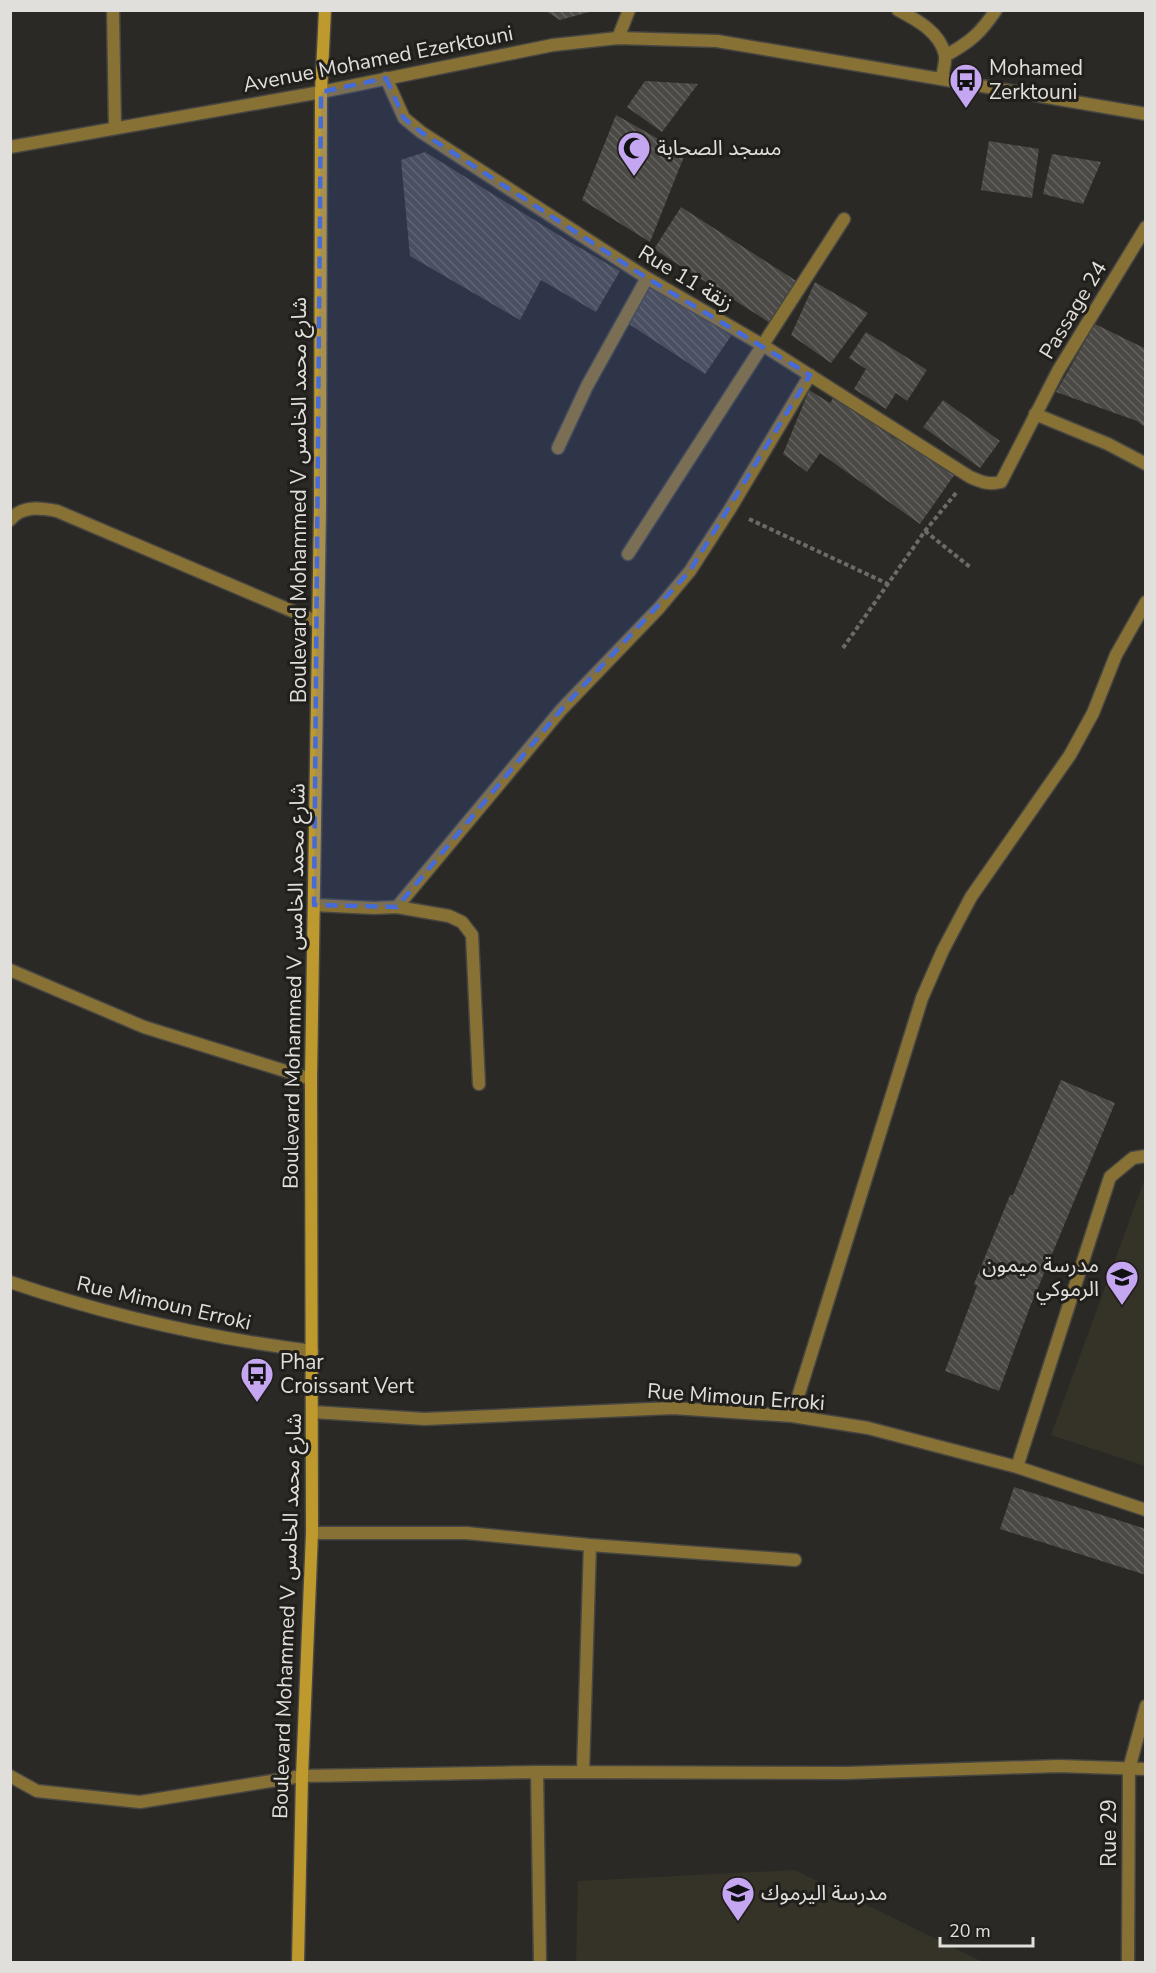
<svg xmlns="http://www.w3.org/2000/svg" width="1156" height="1973" font-family="'Nunito Sans','Noto Sans Arabic',sans-serif">
<style>
.built{fill:#353228}
.building{fill:url(#building-back-hatch)}
.lines{fill:none;stroke-linecap:round;stroke-linejoin:round}
.service-casing{stroke:#474642;stroke-width:15}
.minor-casing{stroke:#474642;stroke-width:15}
.tertiary-casing{stroke:#474642;stroke-width:15}
.secondary-casing{stroke:#474642;stroke-width:15}
.path{stroke:#6c6b68;stroke-width:4;stroke-dasharray:4.5 3;stroke-linecap:butt}
.service{stroke:#887135;stroke-width:12}
.minor{stroke:#887135;stroke-width:12}
.tertiary{stroke:#887135;stroke-width:12}
.secondary{stroke:#be992e;stroke-width:12}
.marked{fill:#446bd9;fill-opacity:0.2;stroke:#446bd9;stroke-width:4.5;stroke-dasharray:12 8;stroke-linejoin:round}
.labels{text-anchor:middle;stroke-width:6;stroke-linejoin:round;paint-order:stroke}
.street-label{font-size:21px;fill:#e0dfdc;stroke:#211f1b}
.poi-label{font-size:21px;fill:#e0dfdc;stroke:#211f1b;text-anchor:start}
</style>
<defs>
<pattern id="building-back-hatch" width="6" height="6" patternUnits="userSpaceOnUse" patternTransform="scale(1.5)"><rect width="6" height="6" fill="#4b4945"/><path d="M-1 5l2 2M0 0l6 6M5-1l2 2" fill="none" stroke="#65635f"/></pattern>
</defs>
<rect width="100%" height="100%" fill="#2a2925"/>
<path class="built" d="M1145,1178v288l-94,-31z
M795,1870l188,92h-407l2,-81z"/>
<path class="building" d="M544,10h49v1l-33,9z
M645,81l53,3 -36,48 -35,-25z
M616,115l69,39 -35,88 -68,-42z
M989,141l50,8 -7,49 -51,-8z
M425,152l140,87 55,32 -24,41 -55,-32 -21,40 -110,-64 -9,-96z
M1052,154l49,8 -18,42 -40,-10z
M681,207l120,77 -26,42 -121,-77z
M815,282l53,31 -37,50 -40,-28z
M652,283l79,53 -26,38 -79,-52z
M1095,324l51,25v79l-9,-7 -81,-29z
M866,332l61,38 -20,31 -11,-8 -10,16 -32,-20 12,-20 -17,-11z
M809,390l21,13 5,-8 60,44 4,-4 56,39 -35,50 -100,-71 -13,19 -24,-18z
M943,400l57,41 -20,27 -57,-41z
M1061,1080l54,23 -85,204 -31,84 -54,-20 32,-85 -3,-2 36,-89h3z
M1014,1487l132,42v46l-146,-46z"/>
<g class="lines">
<defs>
<path id="service" d="M113,10l2,118
M10,1776l27,15 103,11 162,-26"/>
<path id="minor" d="M898,10c19,10 42,22 47,45 1,6 -2,16 -3,23
M618,38l11,-28
M945,56c25,-14 35,-22 51,-46
M386,78l18,40 17,14 226,146 117,68 206,131c11,5 19,8 31,5l57,-111 88,-144
M1035,414l73,30 38,20
M558,448l29,-62 60,-108
M10,520c12,-15 31,-12 47,-9l261,111
M628,554l216,-335
M314,905l60,3 23,-1 164,-197 98,-102 31,-37 40,-62 80,-134
M397,907l52,9 13,6 10,13 7,149
M10,970l134,57 167,52
M10,1282c100,34 198,56 302,69
M313,1412l112,7 248,-11 119,8 76,12 149,39 129,43
M792,1416l130,-418 21,-48 28,-53 99,-142 23,-42 23,-58 30,-53
M1017,1467l93,-290 23,-19 13,-2
M312,1533h154l124,12
M537,1772l3,190
M583,1772l7,-227 205,15
M302,1776l235,-4 310,1 212,-7 87,3
M1128,1962l1,-193 17,-63"/>
<path id="tertiary" d="M10,147l311,-55 232,-47 65,-7 99,3 429,73"/>
<path id="secondary" d="M298,1962l4,-186 10,-243 -1,-454 9,-572 1,-415 4,-82"/>
</defs>
<use href="#service" class="service-casing"/>
<use href="#minor" class="minor-casing"/>
<use href="#tertiary" class="tertiary-casing"/>
<use href="#secondary" class="secondary-casing"/>
<path class="path" d="M749,519l139,65
M925,531l45,36
M843,648l82,-117 31,-38"/>
<use href="#service" class="service"/>
<use href="#minor" class="minor"/>
<use href="#tertiary" class="tertiary"/>
<use href="#secondary" class="secondary"/>
</g>
<path class="marked" d="M386,78l18,40 17,14 226,146 163,97 -120,196 -129,139 -164,197 -83,-2 7,-813z"/>
<defs>
<symbol id="bus-pin" viewBox="-11 -11 22 30"><path d="M0 17L-7.5 6A9.5 9.5 0 1 1 7.5 6Z" fill="#c5a7f1" stroke="#211f1b"/><path d="M-5-6H5V4H4V6H2V4H-2V6H-4V4H-5ZM-3.5-4V0h7V-4ZM-3.5 1.2v1.5H-2V1.2ZM2 1.2v1.5H3.5V1.2Z" fill="#111"/></symbol>
<symbol id="mosque-pin" viewBox="-11 -11 22 30"><path d="M0 17L-7.5 6A9.5 9.5 0 1 1 7.5 6Z" fill="#c5a7f1" stroke="#211f1b"/><path d="M3.5-4.9A6 6 0 1 0 3.5 4.9A5 5 0 1 1 3.5-4.9Z" fill="#111"/></symbol>
<symbol id="school-pin" viewBox="-11 -11 22 30"><path d="M0 17L-7.5 6A9.5 9.5 0 1 1 7.5 6Z" fill="#c5a7f1" stroke="#211f1b"/><path d="M0-5L7-2L0 1L-7-2ZM-4 1L0 2.5L4 1V4Q0 6-4 4Z" fill="#111"/></symbol>
</defs>
<g fill-rule="evenodd">
<use href="#bus-pin" x="947" y="61" width="38" height="52"/>
<use href="#mosque-pin" x="615" y="129" width="38" height="52"/>
<use href="#school-pin" x="1103" y="1258" width="38" height="52"/>
<use href="#bus-pin" x="238" y="1355" width="38" height="52"/>
<use href="#school-pin" x="719" y="1874" width="38" height="52"/>
</g>
<g class="labels">
<g class="street-label">
<text transform="translate(378 59) rotate(-11)" y="7">Avenue Mohamed Ezerktouni</text>
<text transform="translate(686 278) rotate(31)" y="7">Rue 11 زنقة</text>
<text transform="translate(1073 310) rotate(-59)" y="7">Passage 24</text>
<text transform="translate(299 500) rotate(-90)" y="7">Boulevard Mohammed V شارع محمد الخامس</text>
<text transform="translate(294 986) rotate(-89)" y="7">Boulevard Mohammed V شارع محمد الخامس</text>
<text transform="translate(164 1303) rotate(13)" y="7">Rue Mimoun Erroki</text>
<text transform="translate(736 1397) rotate(4)" y="7">Rue Mimoun Erroki</text>
<text transform="translate(287 1616) rotate(-88)" y="7">Boulevard Mohammed V شارع محمد الخامس</text>
<text transform="translate(1109 1833) rotate(-90)" y="7">Rue 29</text>
</g>
<g class="poi-label">
<text x="989" y="75">Mohamed<tspan x="989" dy="24">Zerktouni</tspan></text>
<text x="657" y="155">مسجد الصحابة</text>
<text x="1099" y="1272" text-anchor="end">مدرسة ميمون<tspan x="1099" dy="24">الرموكي</tspan></text>
<text x="280" y="1369">Phar<tspan x="280" dy="24">Croissant Vert</tspan></text>
<text x="761" y="1900">مدرسة اليرموك</text>
</g>
</g>
<rect width="1156" height="1973" fill="none" stroke="#e0dfdc" stroke-width="24"/>
<path d="M940 1937v9h93v-9" fill="none" stroke="#e0dfdc" stroke-width="3"/>
<text x="949" y="1937" font-size="18" fill="#e0dfdc" stroke="#211f1b" stroke-width="4.5" paint-order="stroke">20 m</text>
</svg>
